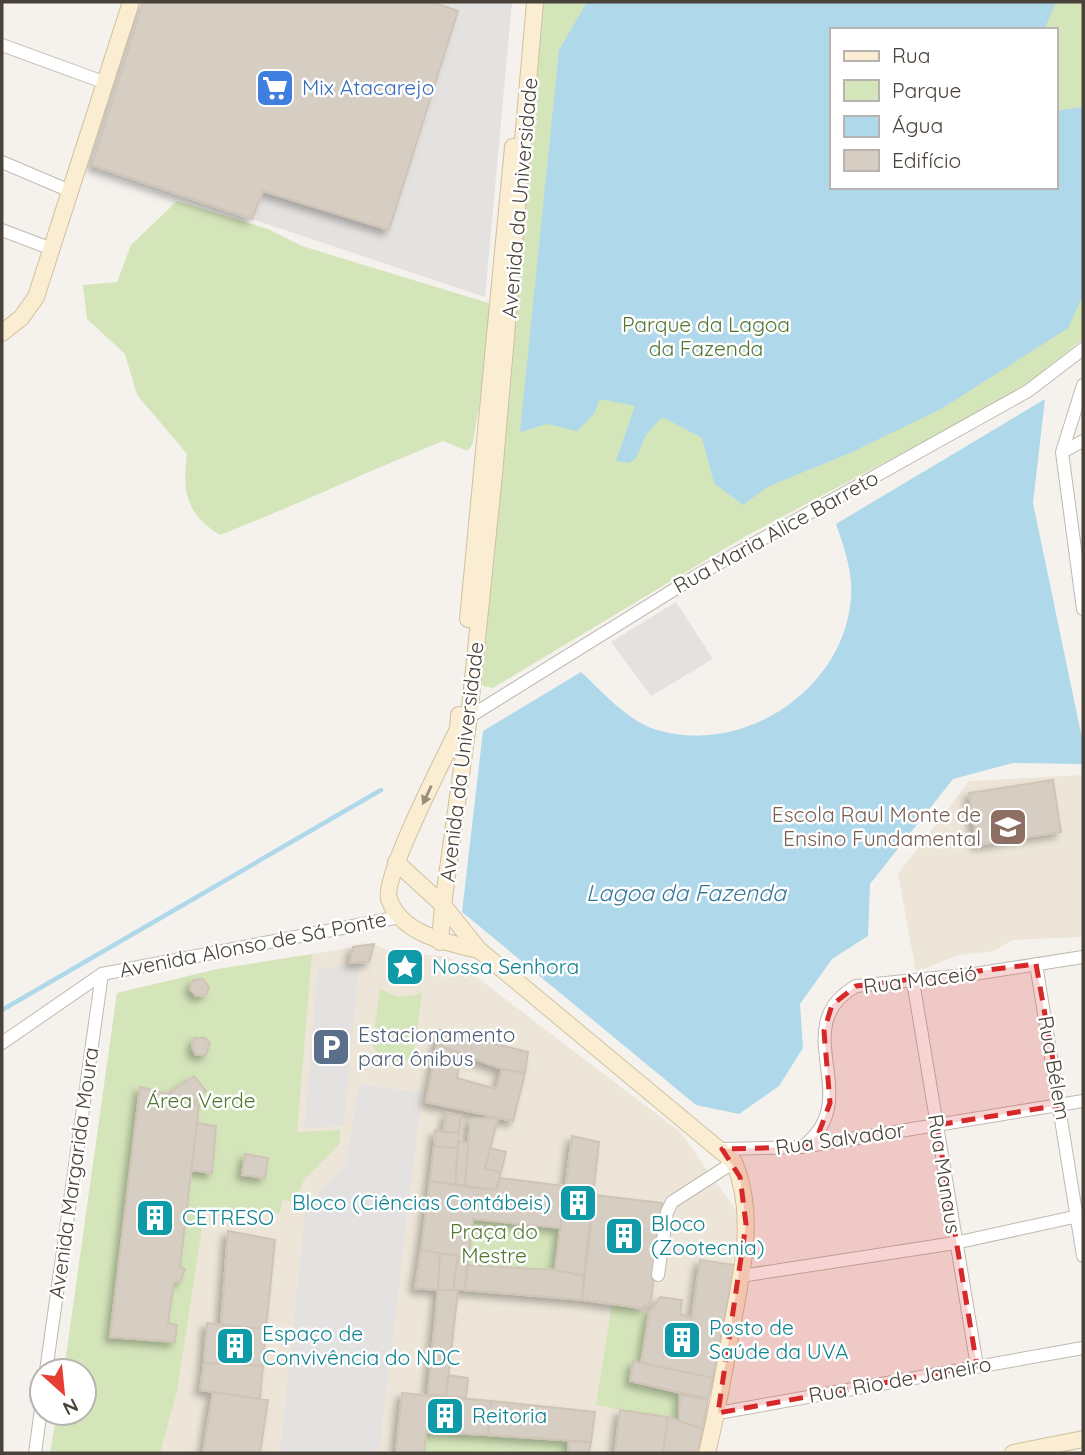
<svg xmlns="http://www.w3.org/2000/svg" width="1085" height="1455" font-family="Quicksand,sans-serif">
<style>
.education{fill:#ece5d8}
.green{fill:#d5e5ba;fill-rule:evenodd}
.parking{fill:#e4e2e0}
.water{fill:#afd8eb}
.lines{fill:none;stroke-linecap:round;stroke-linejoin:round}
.stream{stroke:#afd8eb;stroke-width:4.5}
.building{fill:#d6cdc3;stroke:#d0c4b7;stroke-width:2;filter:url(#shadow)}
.minor-casing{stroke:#c0b9b0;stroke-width:14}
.secondary-casing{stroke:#d0c0a0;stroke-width:18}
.minor{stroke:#fff;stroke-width:12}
.secondary{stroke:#faedd1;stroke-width:16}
.oneway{fill:#998f7e}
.marked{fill:#d62828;fill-opacity:0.2;stroke:#d62828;stroke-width:5;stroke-dasharray:14 9;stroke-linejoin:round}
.labels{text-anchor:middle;stroke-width:5;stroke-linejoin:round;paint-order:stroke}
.shop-label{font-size:21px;fill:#366cbe;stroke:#fff;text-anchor:start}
.street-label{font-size:21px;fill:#49423a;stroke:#fff}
.park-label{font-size:21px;fill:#527732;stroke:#fff}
.education-label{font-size:21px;fill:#785e54;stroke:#fff;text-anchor:end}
.culture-label{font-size:21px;fill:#0d838f;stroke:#fff;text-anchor:start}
.service-label{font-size:21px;fill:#4e5e75;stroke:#fff;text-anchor:start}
.water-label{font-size:23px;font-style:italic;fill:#387a9c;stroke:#fff}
</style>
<defs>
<filter id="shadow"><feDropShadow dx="-5" dy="5" stdDeviation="3.5" flood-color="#0004"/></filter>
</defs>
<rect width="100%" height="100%" fill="#f5f2ed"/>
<path class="education" d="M1083,775v162l-71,3 -18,11 -35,4 -43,17 -18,-98 71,-93z
M374,944l15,7 60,6 8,5 223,170 61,85 -43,236h-648l7,-40h27v-42h-20l53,-378 101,-24z"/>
<path class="green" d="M542,2h541v337l-64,52 -273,145 -253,152 -10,-2 -2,-11zM831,30h224v157h-224z
M177,201l91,28 34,17 193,59 -22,138 -5,8 -25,-10c-75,30 -148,65 -223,94 -34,-21 -38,-43 -33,-81l-50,-59 -12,-41 -38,-35 -4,-34 34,-3 14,-37z
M312,954l-15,178 43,-2v13l-36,37 -9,22 -13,-2 -2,13 -75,-4 -28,182 -17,62h-110l7,-40h27v-42h-20l53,-378 101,-24z
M380,988c14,11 25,10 42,5l-9,64c-17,11 -31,4 -41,-12z
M473,1219l87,9 -5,42 -88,-5z
M612,1303l37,11 -8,49 -8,-2 -3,20 50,14 -1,26 -83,-16z
M426,1432l143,9 -1,12h-144z"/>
<path class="parking" d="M331,2h181l-27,295 -233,-78z
M676,602l37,57 -62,37 -40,-54z
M359,965l-15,161 -40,2 14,-160z
M359,1084l63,9 -43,360h-99l26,-248 40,-42z"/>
<path class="water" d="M587,2h469l-12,28h-213v157h224v-76l28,-4v189l-15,32 -127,81 -91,44 -83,34 -24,18 -29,-22 -12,-45 -40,-21 -16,18 -10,23 -7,5 -13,-2 19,-55 -35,-7 -6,15 -17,17 -30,-7 -27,8 39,-382z
M1045,399l-12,104 50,240v21l-70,-1 -60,16 -83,105 -2,52 -36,23 -32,45 3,44 -24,38 -40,28 -43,-9 -234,-193 21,-181 98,-59c23,21 45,48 76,58 87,26 188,-41 194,-133 2,-26 -7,-49 -15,-73z"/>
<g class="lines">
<path class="stream" d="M2,1010l379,-220"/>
</g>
<path class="building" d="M143,2h289l26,9 -69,219 -126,-39 -11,28 -160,-54z
M1053,780l8,52 -84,13 -8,-52z
M374,944l-5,18 -19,1 3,-16z
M203,979l6,8 -3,8 -10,1 -6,-7 3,-9z
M440,1030l88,22 -3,21 -23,-4 -65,-24z
M194,1038h11l5,5 -4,12h-10l-4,-8z
M437,1045l24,8 -4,25 39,11 6,-20 23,4 -12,48 -87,-19z
M194,1076l12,15 -12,12 5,2 -19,162 5,2 -5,13h-6l-6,41 9,2 -2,17 -65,-5 30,-250 28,7z
M447,1113l14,3 -2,17 -16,-1z
M470,1118h28l-13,51 16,3 -5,18 -31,-3z
M197,1123l19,3 -4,47 -21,-3z
M435,1131l24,2 -1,15 -24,-2z
M572,1136l27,6 -15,134 -29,-6z
M458,1141l10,2 -3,44 -10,-2z
M434,1146l24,2 -3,37 -25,-4z
M490,1148l16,4 -5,20 -16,-3z
M245,1154l23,4 -3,20 -23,-3z
M500,1178l65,8 -5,42 -87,-9 -8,71h-12l5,-34 -37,-6 9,-69 66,9z
M594,1195l68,8 -11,99 -10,6 -59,-8z
M228,1231l47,9 -9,89 -45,-4z
M421,1250l19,3 -2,37 -23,-2z
M440,1253l18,3 -5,34h-15z
M700,1260l35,5 -22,113 -72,-15 8,-49 11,-17 22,3 -2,14 12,4z
M467,1265l88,5 29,6 -2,24 -117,-10z
M438,1290h20l-12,106 -18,-2z
M207,1323l59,6 -3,37 -59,-3z
M633,1361l80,17 -5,21 -78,-18z
M204,1363l59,3 -3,33 -60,-9z
M448,1375l20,3 -2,20 -20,-2z
M213,1392l55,8 -8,53h-57z
M402,1393l89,8 -3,34 -62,-3 -2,21h-28z
M680,1395l28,4 -5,30 -24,-8z
M491,1401l104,11 -4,30 -103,-7z
M620,1410l48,7 -5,36h-48z
M668,1417l35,12 -5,24h-35z
M569,1441l22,1 -2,11h-21z"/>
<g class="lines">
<defs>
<path id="minor" d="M2,45l104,38
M2,162l68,29
M2,230l50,19
M1083,385l-21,67 21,157
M1062,452l21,-11
M469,717l227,-141 332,-185 55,-42
M1036,964l47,292
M913,981l64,385
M2,1043l100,-69 298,-57
M802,1147c66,-48 -18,-120 54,-161l118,-12 109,-17
M722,1149l80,-2 281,-46
M658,1275l9,-63 5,-10 62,-40
M741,1276l214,-33 128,-28
M46,1371l56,-397
M718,1413l365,-65
M35,1453l7,-51"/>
<path id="secondary" d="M535,2l-41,472 -25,243 -26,188 36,45 255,212c23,55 7,113 -3,170 -7,41 -14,81 -24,121
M2,333l19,-15 15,-21 95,-295
M468,619l45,-472
M459,715l-1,14c-12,26 -76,149 -69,170 12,35 58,44 90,51
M396,862l47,43 -3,37
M1013,1453l70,-14"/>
</defs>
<use href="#minor" class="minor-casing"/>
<use href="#secondary" class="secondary-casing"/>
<use href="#minor" class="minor"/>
<use href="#secondary" class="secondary"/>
</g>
<defs><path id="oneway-solid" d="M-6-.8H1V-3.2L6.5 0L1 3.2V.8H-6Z" transform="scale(1.75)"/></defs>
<use class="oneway" href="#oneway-solid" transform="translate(427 795) rotate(115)"/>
<path class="marked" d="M1036,964l25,141 -124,20 40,241 -259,47 28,-189 -6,-47 -18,-28 80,-2 16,-12 12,-32 -6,-72 8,-26 24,-19z"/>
<defs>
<symbol id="supermarket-square" viewBox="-11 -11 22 22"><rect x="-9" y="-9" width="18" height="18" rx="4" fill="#3f7fe0" stroke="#fff"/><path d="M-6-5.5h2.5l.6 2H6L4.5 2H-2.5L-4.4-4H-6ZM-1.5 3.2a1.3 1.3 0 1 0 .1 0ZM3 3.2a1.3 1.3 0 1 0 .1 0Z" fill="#fff"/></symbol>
<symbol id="school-square" viewBox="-11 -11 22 22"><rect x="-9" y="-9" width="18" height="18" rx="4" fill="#8d6e63" stroke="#fff"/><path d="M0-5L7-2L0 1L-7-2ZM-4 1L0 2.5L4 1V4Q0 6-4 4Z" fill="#fff"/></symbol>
<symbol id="sight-square" viewBox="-11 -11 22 22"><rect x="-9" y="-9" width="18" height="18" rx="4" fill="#0f9aa8" stroke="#fff"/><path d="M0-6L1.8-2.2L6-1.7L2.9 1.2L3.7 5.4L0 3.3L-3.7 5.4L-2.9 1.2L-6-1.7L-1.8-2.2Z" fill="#fff"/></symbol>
<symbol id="parking-square" viewBox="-11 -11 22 22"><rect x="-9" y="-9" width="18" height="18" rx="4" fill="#5c6f8a" stroke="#fff"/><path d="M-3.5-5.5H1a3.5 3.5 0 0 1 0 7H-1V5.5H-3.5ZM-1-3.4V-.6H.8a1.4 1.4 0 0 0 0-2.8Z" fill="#fff"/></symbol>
<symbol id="building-square" viewBox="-11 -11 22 22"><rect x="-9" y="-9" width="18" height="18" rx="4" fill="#0f9aa8" stroke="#fff"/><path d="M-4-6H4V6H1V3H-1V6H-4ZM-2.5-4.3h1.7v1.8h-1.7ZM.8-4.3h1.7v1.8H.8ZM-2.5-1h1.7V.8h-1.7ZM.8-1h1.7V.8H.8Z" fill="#fff"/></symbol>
</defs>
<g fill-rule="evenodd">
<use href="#supermarket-square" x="253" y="66" width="44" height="44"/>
<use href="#school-square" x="986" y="805" width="44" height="44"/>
<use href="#sight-square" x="383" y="945" width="44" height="44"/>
<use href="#parking-square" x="309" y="1025" width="44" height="44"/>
<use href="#building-square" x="556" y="1181" width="44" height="44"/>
<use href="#building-square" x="133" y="1196" width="44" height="44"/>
<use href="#building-square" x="602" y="1214" width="44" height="44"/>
<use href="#building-square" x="660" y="1318" width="44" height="44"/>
<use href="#building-square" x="213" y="1324" width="44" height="44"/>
<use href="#building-square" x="423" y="1394" width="44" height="44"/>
</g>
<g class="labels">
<g class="shop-label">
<text x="302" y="95">Mix Atacarejo</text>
</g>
<g class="street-label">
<text transform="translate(520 198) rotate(-85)" y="7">Avenida da Universidade</text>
<text transform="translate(776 532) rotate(-29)" y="7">Rua Maria Alice Barreto</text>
<text transform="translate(462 762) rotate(-83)" y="7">Avenida da Universidade</text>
<text transform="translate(253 945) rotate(-11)" y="7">Avenida Alonso de Sá Ponte</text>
<text transform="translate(920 980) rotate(-7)" y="7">Rua Maceió</text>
<text transform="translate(1054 1068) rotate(80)" y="7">Rua Bélem</text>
<text transform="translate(840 1139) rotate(-8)" y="7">Rua Salvador</text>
<text transform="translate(74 1173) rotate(-82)" y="7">Avenida Margarida Moura</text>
<text transform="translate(944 1174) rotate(81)" y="7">Rua Manaus</text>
<text transform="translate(900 1380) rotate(-10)" y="7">Rua Rio de Janeiro</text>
</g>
<g class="park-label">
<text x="706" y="332">Parque da Lagoa<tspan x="706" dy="24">da Fazenda</tspan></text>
<text x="201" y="1108">Área Verde</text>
<text x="494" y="1239">Praça do<tspan x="494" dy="24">Mestre</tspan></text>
</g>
<g class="education-label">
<text x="981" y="822">Escola Raul Monte de<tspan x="981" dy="24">Ensino Fundamental</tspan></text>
</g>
<g class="culture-label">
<text x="432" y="974">Nossa Senhora</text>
<text x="551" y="1210" text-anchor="end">Bloco (Ciências Contábeis)</text>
<text x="182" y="1225">CETRESO</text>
<text x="651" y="1231">Bloco<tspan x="651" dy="24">(Zootecnia)</tspan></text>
<text x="709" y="1335">Posto de<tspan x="709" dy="24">Saúde da UVA</tspan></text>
<text x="262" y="1341">Espaço de<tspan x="262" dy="24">Convivência do NDC</tspan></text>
<text x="472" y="1423">Reitoria</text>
</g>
<g class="service-label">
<text x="358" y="1042">Estacionamento<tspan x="358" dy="24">para ônibus</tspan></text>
</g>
<g class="water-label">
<text x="686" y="901">Lagoa da Fazenda</text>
</g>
</g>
<rect width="1085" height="1455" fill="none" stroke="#49423a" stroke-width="7"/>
<rect x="830" y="28" width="228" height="161" fill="#ffffff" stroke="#b6b3b0" stroke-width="2"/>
<rect x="844" y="51" width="35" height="10" fill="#faedd1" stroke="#b6b3b0" stroke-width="2"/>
<text x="892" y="63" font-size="21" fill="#49423a">Rua</text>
<rect x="844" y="80" width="35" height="21" fill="#d5e5ba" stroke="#b6b3b0" stroke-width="2"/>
<text x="892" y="98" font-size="21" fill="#49423a">Parque</text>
<rect x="844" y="116" width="35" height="21" fill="#afd8eb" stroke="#b6b3b0" stroke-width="2"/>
<text x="892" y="133" font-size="21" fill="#49423a">Água</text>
<rect x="844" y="150" width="35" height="21" fill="#d6cdc3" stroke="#b6b3b0" stroke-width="2"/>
<text x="892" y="168" font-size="21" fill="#49423a">Edifício</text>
<g transform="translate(63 1392) rotate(153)"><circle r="33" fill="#ffffff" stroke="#b6b3b0" stroke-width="2"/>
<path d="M0-5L12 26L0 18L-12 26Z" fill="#e73d32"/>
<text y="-10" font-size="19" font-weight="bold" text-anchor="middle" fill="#49423a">N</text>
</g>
</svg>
